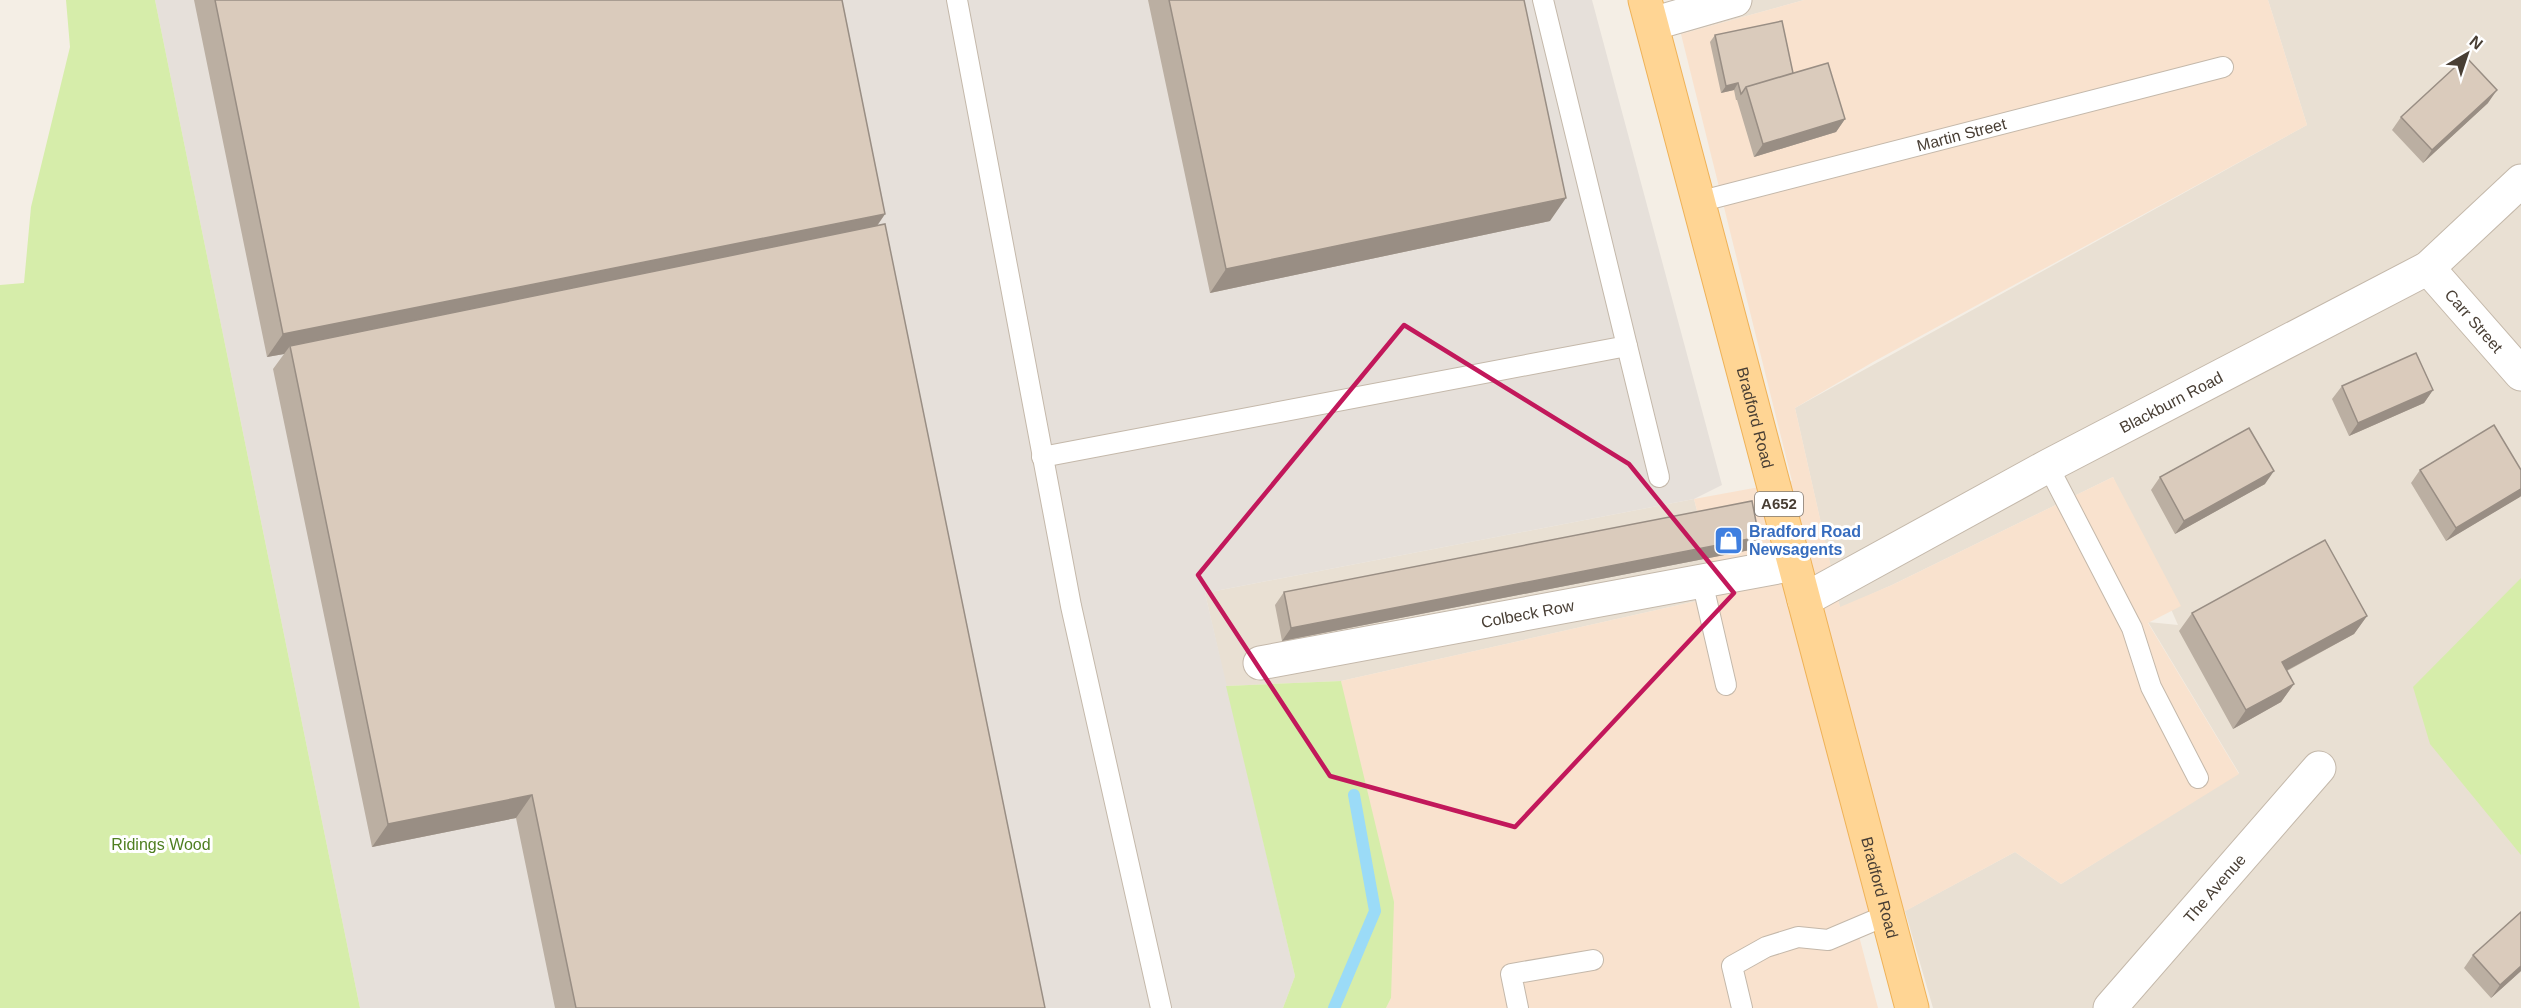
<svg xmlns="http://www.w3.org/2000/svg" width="2521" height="1008" font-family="Helvetica,sans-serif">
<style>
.residential{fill:#e9e0d3}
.commercial{fill:#f9e2ce}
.industrial{fill:#e6e0da}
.green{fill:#d6edaa}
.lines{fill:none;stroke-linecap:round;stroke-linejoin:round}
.stream{stroke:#9bdbf7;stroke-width:12}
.lane-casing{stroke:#c4b8aa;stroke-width:22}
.street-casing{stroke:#c4b8aa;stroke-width:35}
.primary-casing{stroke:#efb258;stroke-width:35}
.lane{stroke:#fff;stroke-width:20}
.street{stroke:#fff;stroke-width:33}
.primary{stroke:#ffd594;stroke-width:33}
.wall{fill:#bbafa2}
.shaded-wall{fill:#998e84}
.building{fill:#dacbbc;stroke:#998e84;stroke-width:1.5}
.marked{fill:none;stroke:#c2185b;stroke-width:4.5;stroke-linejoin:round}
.labels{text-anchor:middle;stroke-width:6;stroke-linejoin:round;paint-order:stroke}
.shield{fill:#fff;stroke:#7f7871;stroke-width:1.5}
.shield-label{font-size:15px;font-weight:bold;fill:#483e34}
.street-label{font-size:16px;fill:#483e34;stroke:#fff}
.shop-label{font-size:16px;font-weight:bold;fill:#366cbe;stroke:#fff;text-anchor:start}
.park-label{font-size:16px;fill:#4f7f21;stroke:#fff}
</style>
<rect width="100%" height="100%" fill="#f4eee5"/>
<path class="residential" d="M1672,0h132l-123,34z
M2268,0h253v1008h-588l-28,-97 110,-59 46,32 178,-111 -91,-151 30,3 -65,-148 -221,108 -52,23 -45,-200 512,-283z
M1694,499l25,97 -378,85 -115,5 -21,-93z"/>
<path class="commercial" d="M1804,0h464l39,125 -434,237 -78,46 45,199 52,-22 221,-108 68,129 -33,17 91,151 -178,110 -46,-32 -156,84 19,72h-492l5,-10 -50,-317 378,-85 -25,-97 98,-18 -111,-447z"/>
<path class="industrial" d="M155,0h1437l130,485 -28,14 -489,94 90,383 -12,32h-923z"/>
<path class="green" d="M66,0h89l205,1008h-360v-723l24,-2 7,-76 39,-160z
M2521,578v277l-91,-111 -17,-57z
M1341,681l53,221 -3,96 -5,10h-103l12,-32 -69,-290z"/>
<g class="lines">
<path class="stream" d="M1334,1008l41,-97 -21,-116"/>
<defs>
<g id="lane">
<path d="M957,0l114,606 90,402"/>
<path id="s1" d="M1698,202l525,-135"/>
<path d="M1627,346l32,131"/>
<path d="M1042,457l585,-111 -84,-346"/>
<path d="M2048,466l84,162 19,59 47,91"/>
<path d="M1702,581l24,104"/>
<path d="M1518,1008l-7,-34 82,-14"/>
<path d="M1742,1008l-10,-42 34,-19 32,-10 30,3 59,-25"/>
</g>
<g id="street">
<path d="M1652,24l83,-24"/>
<path id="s2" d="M2428,268l93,106"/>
<path id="s3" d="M1804,600l244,-134 380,-198 93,-87"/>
<path id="s4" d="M1260,663l534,-99"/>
<path id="s5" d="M2110,1008l209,-240"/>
</g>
<g id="primary">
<path id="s6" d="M1645,0l267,1008"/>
</g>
</defs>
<use href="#lane" class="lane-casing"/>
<use href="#street" class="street-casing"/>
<use href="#primary" class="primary-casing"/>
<use href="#lane" class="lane"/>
<use href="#street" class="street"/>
<use href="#primary" class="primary"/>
</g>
<path class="wall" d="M194,0h648l43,214 -8,12 168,782h-490l-39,-190 -144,29 -99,-478 11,-15 -17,3z
M1148,0h376l26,221 -340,72z
M1715,35l78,38 52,46 -9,13 -82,25 -17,-57h-1l-2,-10 -13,3 -11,-51z
M2488,103l-65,60 -31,-33 9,-13z
M2342,386l91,4 -9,13 -75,33 -17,-37z
M2420,470h101v26l-75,45 -35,-58z
M2160,477l105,7 -90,50 -24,-44z
M1759,537l-9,13 -468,91 -7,-36 9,-13z
M2192,613l175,3 -13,18 -67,37 7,13 -13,18 -48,27 -54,-98z
M2473,955l48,16 -30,27 -27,-30z"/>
<path class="shaded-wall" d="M1738,83l-4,7 -13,3 5,-7z
M2497,90l-9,13 -65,60 9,-13z
M1845,119l-9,13 -82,25 9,-13z
M1566,198l-16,23 -340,72 16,-24z
M885,214l-16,23 -579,109 -6,8 -17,3 16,-23z
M2433,390l-9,13 -75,33 9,-13z
M2274,471l-9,13 -90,50 9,-13z
M2521,489v7l-1,1 -74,44 10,-13z
M1759,537l-9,13 -468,91 9,-13z
M2367,616l-13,18 -85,46 13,-18z
M2294,684l-13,18 -48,27 13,-19z
M532,795l-16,23 -144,29 16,-23z
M2521,966v5l-30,27 9,-13z"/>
<path class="building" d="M215,0h627l43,214 -602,120z
M1169,0h355l42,198 -340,71z
M1782,21l11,52 -47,14 -4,6 -1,1 -3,-11 -12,3 -11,-51z
M2466,57l31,33 -65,60 -31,-33z
M1828,63l17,56 -82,25 -17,-57z
M885,224l160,784h-469l-44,-213 -144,29 -98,-478z
M2416,353l17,37 -75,33 -16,-37z
M2494,425l27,45v19l-65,39 -36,-58z
M2249,428l25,43 -90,50 -24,-44z
M1752,501l7,36 -468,91 -7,-36z
M2325,540l42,76 -85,46 12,22 -48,26 -54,-97z
M2521,912v54l-21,19 -27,-30z"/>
<path class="marked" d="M1404,325l225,139 105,129 -219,234 -185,-51 -132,-201z"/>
<defs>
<symbol id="shop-square" viewBox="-11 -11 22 22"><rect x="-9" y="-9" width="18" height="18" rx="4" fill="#3f7fe0" stroke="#fff"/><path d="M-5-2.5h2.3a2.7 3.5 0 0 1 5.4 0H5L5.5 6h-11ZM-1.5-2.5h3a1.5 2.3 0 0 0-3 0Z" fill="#fff"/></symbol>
</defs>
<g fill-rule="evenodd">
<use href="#shop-square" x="1712" y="524" width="33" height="33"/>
</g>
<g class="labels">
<rect class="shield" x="1755" y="492" width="48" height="24" rx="4.5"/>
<g class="shield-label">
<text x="1779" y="509">A652</text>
</g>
<g class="street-label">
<text dy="6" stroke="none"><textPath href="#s1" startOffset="272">Martin Street</textPath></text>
<text dy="6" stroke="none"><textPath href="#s2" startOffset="70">Carr Street</textPath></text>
<text dy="6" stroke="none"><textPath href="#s3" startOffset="417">Blackburn Road</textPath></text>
<text dy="6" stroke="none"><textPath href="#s6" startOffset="432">Bradford Road</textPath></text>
<text dy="6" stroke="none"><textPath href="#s4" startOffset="272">Colbeck Row</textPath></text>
<text dy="6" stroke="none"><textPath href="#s6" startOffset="918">Bradford Road</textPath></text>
<text dy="6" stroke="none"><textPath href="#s5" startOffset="159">The Avenue</textPath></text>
</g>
<g class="shop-label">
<text x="1749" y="537">Bradford Road<tspan x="1749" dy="18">Newsagents</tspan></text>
</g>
<g class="park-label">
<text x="161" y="850">Ridings Wood</text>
</g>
</g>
<g transform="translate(2467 54) rotate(39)" stroke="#ffffff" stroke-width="4.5" paint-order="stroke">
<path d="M0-4.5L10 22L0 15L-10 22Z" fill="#483e34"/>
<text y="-9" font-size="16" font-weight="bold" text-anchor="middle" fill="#483e34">N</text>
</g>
</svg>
